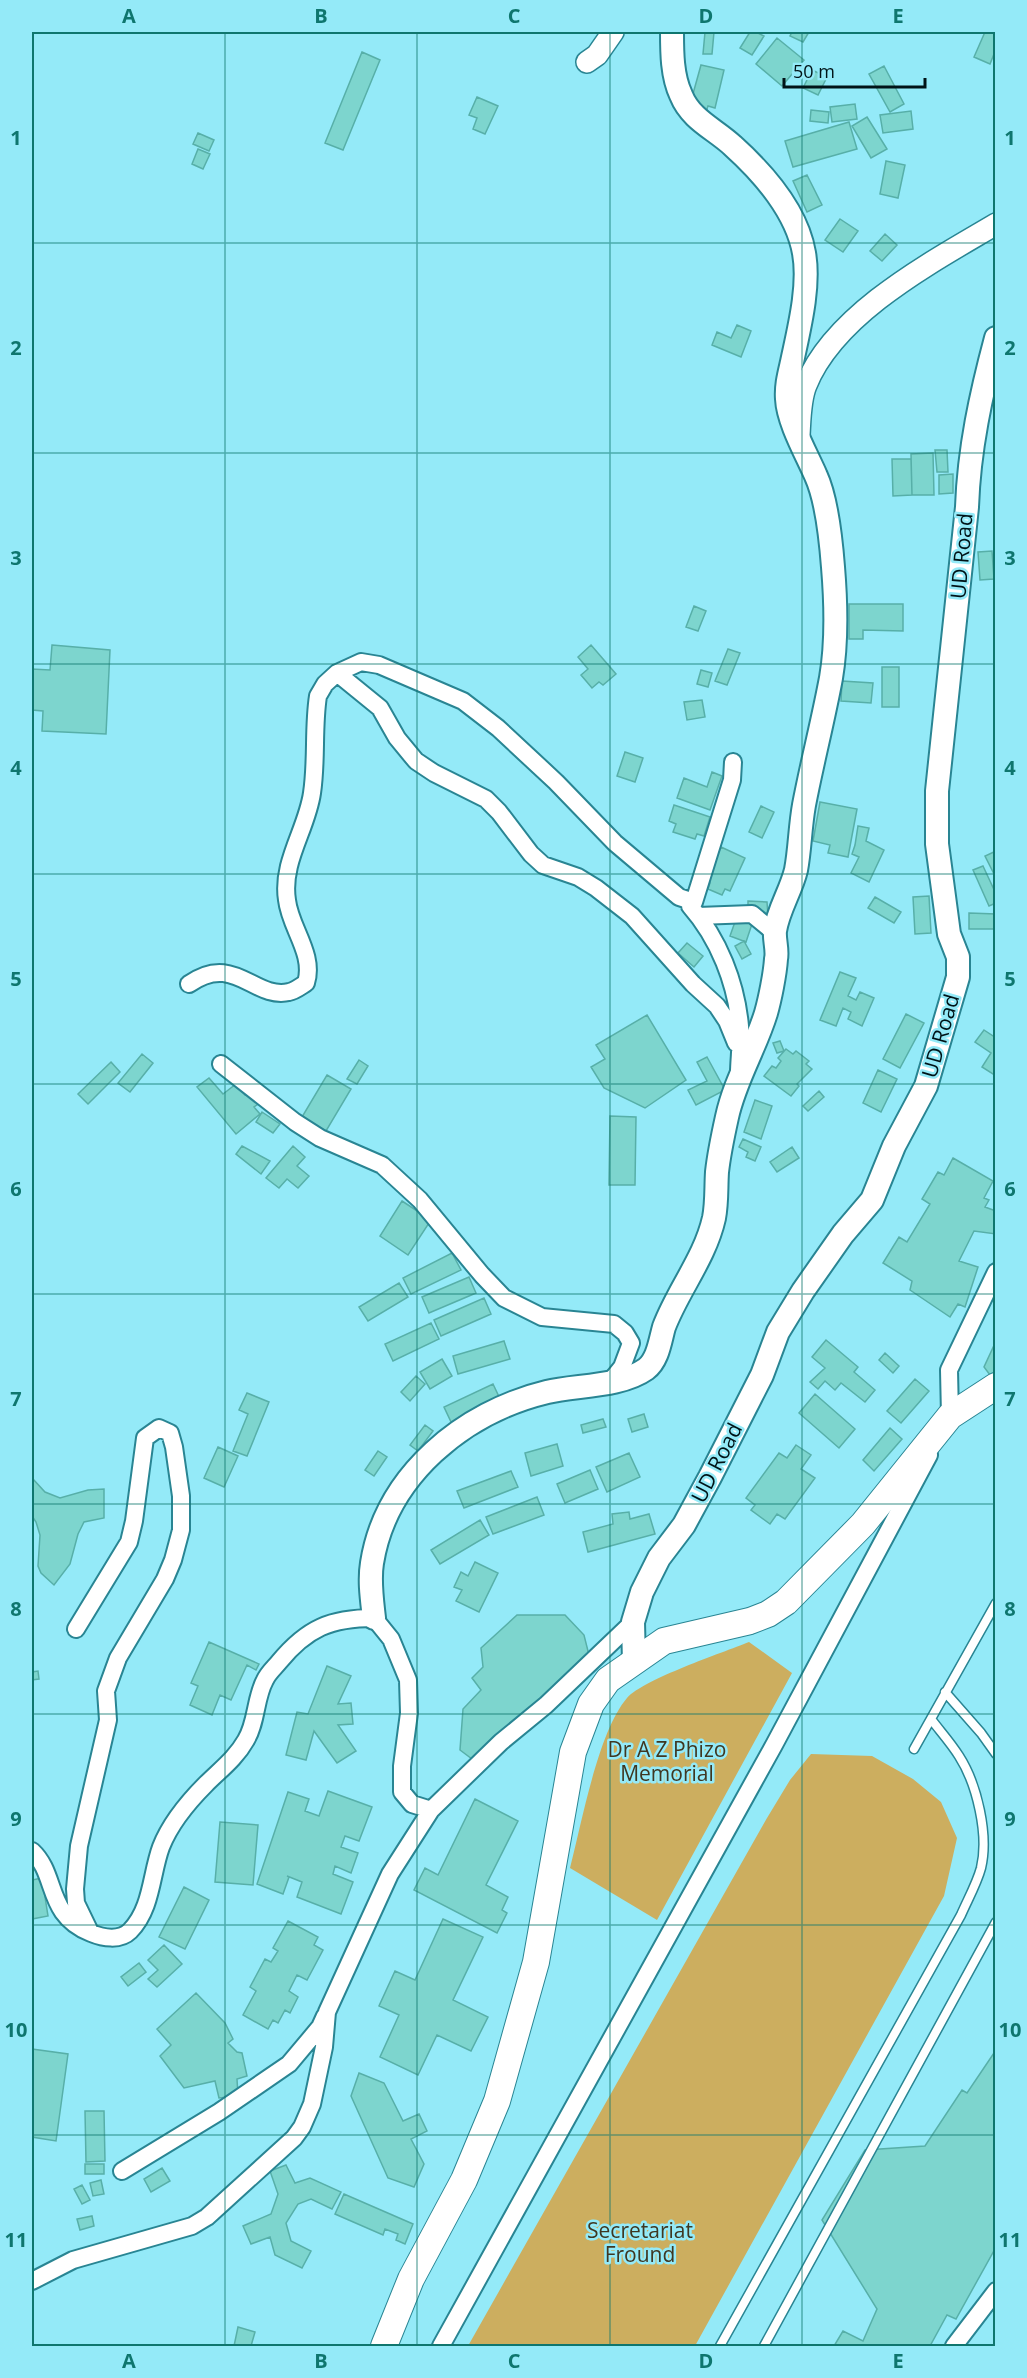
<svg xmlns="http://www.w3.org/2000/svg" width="1027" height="2378" font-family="'Open Sans',sans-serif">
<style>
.green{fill:#ccae5f}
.building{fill:#7dd5ce;stroke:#57afa8;stroke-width:1.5}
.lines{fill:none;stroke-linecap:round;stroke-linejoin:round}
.service-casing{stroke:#298593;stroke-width:11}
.minor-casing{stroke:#298593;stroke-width:20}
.tertiary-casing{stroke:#298593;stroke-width:24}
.secondary-casing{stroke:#298593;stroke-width:26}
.primary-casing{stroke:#298593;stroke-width:28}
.service{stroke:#fff;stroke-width:8}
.minor{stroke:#fff;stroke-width:16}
.tertiary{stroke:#fff;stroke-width:21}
.secondary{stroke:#fff;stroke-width:22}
.primary{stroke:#fff;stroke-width:26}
.grid{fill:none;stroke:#0f766e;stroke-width:1.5;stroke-opacity:0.55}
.labels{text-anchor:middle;stroke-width:5;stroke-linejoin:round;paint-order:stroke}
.street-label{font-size:21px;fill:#001317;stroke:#94eaf8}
.park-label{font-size:21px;fill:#3f3721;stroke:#94eaf8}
.neatline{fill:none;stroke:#0f766e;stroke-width:2}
.grid-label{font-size:20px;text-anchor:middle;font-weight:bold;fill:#0f766e}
</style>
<rect width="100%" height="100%" fill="#94eaf8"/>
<path class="green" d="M749,1642l43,31 -135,247 -87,-52c12,-46 28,-136 57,-170 17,-19 95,-45 122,-56z
M811,1754l61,2 41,23 28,23 16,36 -13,58 -249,450h-227l299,-528 23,-38z"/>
<path class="building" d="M705,32h9l-2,22h-9z
M750,32h6l8,4 -12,19 -12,-7z
M792,32h17l-6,10 -13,-6z
M985,32h11v17l-6,15 -16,-7z
M777,38l27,22 -22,26 -26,-22z
M362,52l18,8 -37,90 -18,-7z
M701,65l23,5 -9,38 -7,-2 -2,6 -15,-11z
M884,66l20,38 -14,8 -21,-38z
M812,70l15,7 -9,18 -15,-7z
M477,97l21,9 -13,28 -12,-5 4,-11 -8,-3z
M855,104l2,15 -25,3 -2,-15z
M811,110l18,2 -1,11 -18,-2z
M911,111l2,18 -30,4 -3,-18z
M867,117l20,32 -16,9 -19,-32z
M849,122l8,27 -64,18 -8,-26z
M198,133l16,7 -5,11 -16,-7z
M198,149l12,5 -7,15 -11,-5z
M886,161l19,4 -7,33 -18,-4z
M807,175l15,30 -15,7 -14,-31z
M840,219l18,12 -15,21 -18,-12z
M885,234l12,11 -15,16 -12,-10z
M737,325l14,6 -10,26 -29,-12 5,-13 14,6z
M935,450h12l1,22h-11z
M933,453l1,42h-22l-1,-41z
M892,459h19l1,36 -19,1z
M953,474v19l-14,1v-19z
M992,551l2,28 -14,1 -2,-28z
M849,604h54v27l-40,-1v9h-14z
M694,606l12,5 -8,20 -12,-4z
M52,645l58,5 -4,84 -64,-3 1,-20 -11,-1v-41l18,1z
M591,645l25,29 -13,11 -4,-3 -7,6 -11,-13 7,-6 -10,-12z
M728,649l12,4 -13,32 -12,-4z
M882,667h17v40h-17z
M701,670l11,3 -4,14 -11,-3z
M842,681l31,2 -2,20 -30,-2z
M702,700l3,17 -18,3 -3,-18z
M625,752l18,6 -8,24 -18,-6z
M712,772l10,4 -12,34 -33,-12 7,-20 23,9z
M820,802l37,7 -9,48 -20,-4 2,-8 -17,-4z
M674,805l36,12 -6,19 -7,-2 -2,5 -22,-7 3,-8 -7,-3z
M761,806l13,6 -12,26 -13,-6z
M858,826l11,2 -3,13 18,9 -15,32 -18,-9 8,-16 -7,-3 3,-9z
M721,847l24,11 -15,33 -5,-2 -3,6 -14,-6 2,-6 -4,-2z
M996,851v27l-11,-22z
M983,866l13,28v9l-7,3 -16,-36z
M929,896l2,37 -16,1 -2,-37z
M875,897l26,15 -7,11 -26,-15z
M748,901l19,1 1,14h-20z
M969,913l27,1v15h-27z
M736,919l16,5 -6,18 -16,-6z
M744,941l7,13 -9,5 -7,-13z
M687,943l16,13 -9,11 -16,-14z
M840,972l16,6 -8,18 8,4 4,-8 14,6 -12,28 -14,-7 3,-7 -8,-4 -7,18 -16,-6z
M906,1014l18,9 -24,45 -17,-9z
M647,1015l39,65 -41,28 -41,-20 -13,-21 14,-8 -9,-14z
M984,1030l12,8v38l-14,-9 9,-14 -16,-11z
M780,1041l4,10 -7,2 -4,-10z
M786,1049l7,5 3,-3 13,10 -3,3 6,5 -15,15 2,2 -8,10 -27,-20 8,-10 4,2 5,-7 -3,-3z
M142,1054l11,9 -23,29 -12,-9z
M707,1057l18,33 -29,15 -8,-15 19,-9 -10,-19z
M359,1060l9,6 -11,18 -10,-5z
M111,1062l9,10 -32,32 -10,-10z
M878,1070l19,9 -16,33 -18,-9z
M327,1075l24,14 -25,42 -24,-14z
M209,1078l14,16 13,-10 9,11 6,-5 10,12 -7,5 6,7 -24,20 -39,-47z
M819,1091l5,6 -16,14 -5,-5z
M755,1100l17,6 -11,33 -17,-7z
M262,1112l18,12 -7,9 -17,-11z
M610,1116l26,1 -1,68h-26z
M743,1139l18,8 -6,14 -9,-4 2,-5 -9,-5z
M242,1146l28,15 -9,13 -25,-20z
M293,1146l12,11 -8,9 12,10 -11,12 -11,-9 -8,9 -13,-10z
M792,1147l7,11 -22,14 -7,-10z
M953,1158l40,23 -9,17 5,2 -4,7 11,4v23l-22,-3 -15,30 19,6 -13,40 -7,-3 -8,13 -40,-27 2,-9 -29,-18 16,-26 8,5 23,-38 -8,-5 16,-27 6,3z
M402,1201l29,19 -23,35 -28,-19z
M452,1253l9,17 -50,24 -8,-16z
M469,1277l7,16 -47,20 -7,-16z
M399,1283l9,14 -40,24 -9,-14z
M484,1298l7,16 -50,22 -7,-16z
M431,1323l8,16 -46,22 -8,-17z
M826,1340l32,27 -4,5 21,18 -10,12 -24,-19 -6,7 -10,-9 -7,8 -8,-7 15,-14 -13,-11z
M504,1341l6,18 -52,15 -5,-18z
M996,1341v30l-6,4 -6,-8z
M885,1353l14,13 -6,7 -14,-13z
M442,1359l10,17 -22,13 -10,-17z
M416,1376l9,8 -15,17 -9,-9z
M915,1379l14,12 -28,32 -14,-12z
M493,1384l8,17 -49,23 -8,-17z
M247,1393l22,9 -22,54 -14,-5 15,-37 -9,-4z
M815,1394l40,35 -16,19 -40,-35z
M644,1414l4,13 -16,5 -4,-13z
M603,1419l3,8 -23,6 -2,-8z
M425,1425l8,6 -15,20 -8,-6z
M890,1428l12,11 -28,32 -11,-11z
M557,1444l6,22 -32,10 -6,-23z
M796,1445l15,10 -10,14 14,9 -30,41 -8,-5 -7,10 -19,-14 4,-5 -9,-7 33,-45 8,5z
M218,1447l20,9 -14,31 -20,-9z
M378,1451l9,6 -13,19 -9,-6z
M629,1453l11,24 -33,15 -11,-25z
M590,1470l8,19 -33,14 -8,-19z
M511,1471l7,16 -54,21 -7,-17z
M33,1479l12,13 15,6 28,-8 16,-1v29l-20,4 -6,12 -8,30 -16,21 -13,-12 -3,-7 2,-31 -4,-13 -4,-6z
M537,1497l7,18 -51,19 -7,-17z
M629,1512l1,7 19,-5 6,20 -67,18 -5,-20 30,-8 -1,-10z
M480,1520l9,15 -49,29 -9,-14z
M475,1562l23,11 -19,39 -23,-11 6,-11 -8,-3 7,-15 7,4z
M517,1615h48l19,20 5,20 -109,110 -20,-15 3,-41 18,-19 -9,-12 11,-11 -2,-19z
M209,1642l50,22 -3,6 -9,-5 -16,35 -11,-5 -8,20 -22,-10 8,-19 -7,-3z
M327,1666l24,10 -13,28 13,-1 2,21 -15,1 18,26 -19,12 -23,-32 -8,29 -20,-5 11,-43 11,2z
M38,1671l1,8 -7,1v-8z
M328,1791l44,16 -13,34 -14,-5 -4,11 17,6 -7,20 -16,-7 -2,8 20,8 -12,32 -44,-17 5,-15 -15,-6 2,1 -6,17 -26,-10 31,-92 21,7 -4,12 14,5z
M475,1799l43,22 -32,64 22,12 -6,13 5,3 -10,20 -83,-43 11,-22 13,7z
M220,1822l38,3 -5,60 -38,-3z
M42,1878l6,38 -16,3v-39z
M184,1887l25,13 -24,49 -26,-12z
M443,1919l40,18 -30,63 35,17 -17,34 -34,-16 -19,40 -38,-18 19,-42 -20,-9 16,-35 20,9z
M288,1921l30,16 -4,8 9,5 -16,30 -10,-5 -8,16 9,6 -8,16 -5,-3 -7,13 -5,-3 -5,9 -25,-14 13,-24 -6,-4 15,-28 6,3 7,-11 -5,-3z
M164,1945l18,19 -25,23 -9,-8 10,-9 -10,-10z
M139,1963l7,9 -18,14 -7,-9z
M196,1993l29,30 8,16 -5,4 9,9 5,1 5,23 -10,3 1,17 -19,2 -4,-17 -31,7 -24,-32 11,-11 -14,-16z
M32,2049l36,5 -12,87 -24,-4z
M996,2050v197l-40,72 -9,-4 -17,31h-96l9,-15 20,10 14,-32 -55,-89 43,-70 60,-4 37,-56 5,3z
M359,2073l25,10 19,38 16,-7 8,17 -16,8 13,25 -10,23 -26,-9 -37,-82z
M85,2111h19l1,50 -19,1z
M85,2164h19v10h-19z
M286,2165l9,18 15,-5 31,14 -9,17 -21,-10 -13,5 -12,19 5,18 20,10 -9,17 -27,-13 -5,-18 -19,7 -8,-18 28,-12 7,-20 -8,-23z
M162,2168l8,13 -19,11 -7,-13z
M101,2180l3,14 -11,2 -3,-13z
M82,2185l8,15 -8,4 -8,-15z
M344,2194l69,30 -8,20 -9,-4 2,-6 -13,-5 -2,6 -48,-21z
M92,2216l2,10 -14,4 -3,-11z
M238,2327l17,5 -4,14h-17z"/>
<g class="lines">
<defs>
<path id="service" d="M945,1692l36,41 15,21
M914,1749l82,-146
M720,2346l241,-431c7,-16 16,-32 20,-47 8,-33 -4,-84 -22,-112 -8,-13 -19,-25 -28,-37
M764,2346l232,-424"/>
<path id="minor" d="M337,673l43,35 17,30 19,23 18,12 52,26 13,13 32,42 12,11 35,12 18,11 36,28 61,68 24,22 10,15 9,22
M694,902l38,-122 1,-18
M698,916l54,-2 23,19
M189,984c45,-32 65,16 100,8 6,-1 12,-6 17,-9 9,-29 -16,-55 -19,-83 -6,-38 20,-71 25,-107 5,-33 1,-65 6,-97l7,-12 12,-11 24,-11 18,3 84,36 35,27 58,54 59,61 64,54 15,5 -4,4c29,33 46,77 50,120 2,15 -1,32 -1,47
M221,1064l74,58 25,16 62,27 38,35 62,75 22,23 38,19 72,7 11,9 6,10 -9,24 -12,15
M947,1422l3,-6 -1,-46 47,-98
M76,1629l53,-87 5,-21 11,-83 14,-10 11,5 4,14 7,49v34l-8,30 -8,19 -47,79 -12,33 2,29 -29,126 -4,43 1,14 14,29
M32,1851c26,24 13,64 59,82 12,5 29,8 39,-2 22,-22 21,-57 31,-84 9,-23 28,-46 45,-63 14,-14 30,-26 40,-44 11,-18 9,-42 19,-60 3,-7 10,-13 14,-18 28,-34 52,-44 95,-44l17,21 17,41 1,33 -7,53v26l10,12 19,6
M122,2171l97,-59 70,-48 31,-37 5,-11
M32,2281l41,-21 119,-34 15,-9 87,-79 8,-11 10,-23 12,-57 3,-35 63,-138 41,-64 70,-68 45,-37 87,-83
M441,2346l333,-601 155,-290
M954,2346l42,-55"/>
<path id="tertiary" d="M587,62l10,-7 16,-23
M799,435c1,-16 1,-36 7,-50 29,-72 126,-123 190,-161"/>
<path id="secondary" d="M374,1618c-2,-18 -5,-37 -2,-55 14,-88 92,-151 175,-171 29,-7 74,-5 99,-23 12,-9 14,-28 18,-42 14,-37 41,-69 50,-109 3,-15 2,-31 3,-46 2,-18 6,-37 10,-55 8,-37 28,-68 39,-104 4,-14 9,-39 10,-54 2,-9 -2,-19 -1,-28 3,-21 16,-40 21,-61 4,-21 4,-43 8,-65 8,-42 19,-84 27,-127 6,-35 5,-75 2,-111 -2,-26 -6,-67 -17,-91 -9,-21 -28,-54 -29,-77 -1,-13 2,-24 5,-37 7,-33 18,-76 12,-109 -7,-41 -41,-80 -71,-107 -18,-17 -42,-26 -52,-51 -9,-19 -9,-43 -9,-63
M634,1662l-1,-40 9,-30 17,-34 25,-33 26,-48 52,-102 16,-43 25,-41 40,-57 29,-34 22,-54 32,-60 32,-109v-20l-9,-23 -12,-90v-53l30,-284c2,-58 14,-113 29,-169"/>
<path id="primary" d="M384,2346l27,-67 53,-99 33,-79 39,-139 37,-210 18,-48 17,-24 56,-39 86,-20 18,-7 18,-12 77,-78 87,-108 46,-30"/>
</defs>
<use href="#service" class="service-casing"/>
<use href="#minor" class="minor-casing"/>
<use href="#tertiary" class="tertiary-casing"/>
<use href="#secondary" class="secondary-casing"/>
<use href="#primary" class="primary-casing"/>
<use href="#service" class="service"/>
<use href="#minor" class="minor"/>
<use href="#tertiary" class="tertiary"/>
<use href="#secondary" class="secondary"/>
<use href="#primary" class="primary"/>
</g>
<path class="grid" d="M225,32v2314M417,32v2314M610,32v2314M802,32v2314M32,243h964M32,453h964M32,664h964M32,874h964M32,1084h964M32,1294h964M32,1504h964M32,1714h964M32,1925h964M32,2135h964"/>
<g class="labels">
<g class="street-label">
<text transform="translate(962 556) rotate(-85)" y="7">UD Road</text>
<text transform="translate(941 1036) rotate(-74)" y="7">UD Road</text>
<text transform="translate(717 1463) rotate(-63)" y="7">UD Road</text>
</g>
<g class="park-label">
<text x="667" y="1757">Dr A Z Phizo<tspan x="667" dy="24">Memorial</tspan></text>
<text x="640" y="2238">Secretariat<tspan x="640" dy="24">Fround</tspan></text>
</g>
</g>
<rect width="1027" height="2378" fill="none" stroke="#94eaf8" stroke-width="66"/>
<path d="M784 78v9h141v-9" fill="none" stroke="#001317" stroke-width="3"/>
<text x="793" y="78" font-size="18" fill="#001317" stroke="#94eaf8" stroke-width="4.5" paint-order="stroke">50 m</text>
<rect x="33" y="33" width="961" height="2312" class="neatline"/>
<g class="grid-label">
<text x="129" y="23">A</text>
<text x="321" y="23">B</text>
<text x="514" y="23">C</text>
<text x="706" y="23">D</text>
<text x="898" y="23">E</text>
<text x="16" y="145">1</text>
<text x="1010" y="145">1</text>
<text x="16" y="355">2</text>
<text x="1010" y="355">2</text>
<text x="16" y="565">3</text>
<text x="1010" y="565">3</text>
<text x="16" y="775">4</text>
<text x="1010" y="775">4</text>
<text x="16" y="986">5</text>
<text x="1010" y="986">5</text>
<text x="16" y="1196">6</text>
<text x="1010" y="1196">6</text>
<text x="16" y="1406">7</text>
<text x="1010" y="1406">7</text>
<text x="16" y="1616">8</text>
<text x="1010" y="1616">8</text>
<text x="16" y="1826">9</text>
<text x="1010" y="1826">9</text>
<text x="16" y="2037">10</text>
<text x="1010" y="2037">10</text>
<text x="16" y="2247">11</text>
<text x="1010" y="2247">11</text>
<text x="129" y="2368">A</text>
<text x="321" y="2368">B</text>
<text x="514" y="2368">C</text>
<text x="706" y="2368">D</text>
<text x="898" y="2368">E</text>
</g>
</svg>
